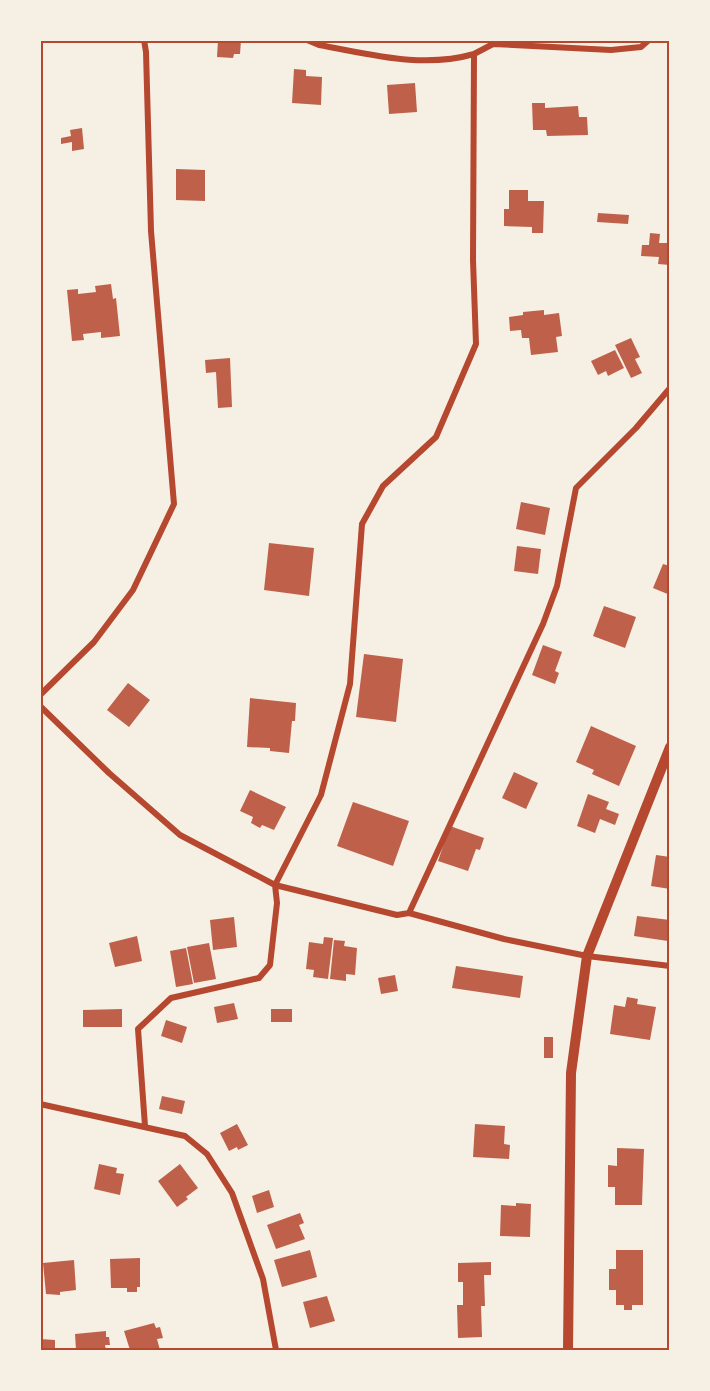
<svg xmlns="http://www.w3.org/2000/svg" width="710" height="1391" font-family="'Sofia Sans Condensed',sans-serif">
<style>
.building{fill:#bf614a}
.lines{fill:none;stroke-linecap:round;stroke-linejoin:round}
.minor{stroke:#b5482f;stroke-width:6}
.tertiary{stroke:#b5482f;stroke-width:10}
.neatline{fill:none;stroke:#b5482f;stroke-width:2}
</style>
<rect width="100%" height="100%" fill="#f6efe4"/>
<path class="building" d="M218,40h23l-1,14h-6l-1,4 -16,-1z
M294,69l12,1v6l16,1 -1,28 -29,-2z
M415,83l2,29 -28,2 -2,-29z
M532,103h13v5l33,-2 1,11h8l1,18 -41,1 -1,-6h-13z
M82,128l2,21 -12,2v-9l-11,2v-6l10,-2 -1,-6z
M176,169l29,1v31l-29,-1z
M509,190h19v11h16l-1,32h-11v-6l-28,-1v-17h5z
M598,213l31,2 -1,9 -31,-2z
M650,233l10,1 -1,9h11v22l-12,-1 1,-7 -18,-1 1,-11h7z
M111,284l2,15 3,-1 4,38 -19,2v-6l-18,2 1,6 -12,1 -5,-51 11,-1v5l18,-2 -1,-6z
M544,310v5l15,-2 3,23 -6,1 2,15 -27,3 -2,-17h-7l-1,-8 -11,1 -1,-14 14,-2v-3z
M631,338l9,19 -5,2 7,14 -11,5 -16,-33z
M615,350l9,18 -16,8 -2,-5 -8,4 -7,-14z
M230,358l2,49 -14,1 -2,-36 -10,1 -1,-13z
M521,502l29,6 -5,27 -29,-6z
M269,543l45,5 -5,48 -45,-6z
M517,546l24,3 -3,25 -24,-3z
M663,564l7,2v29l-17,-7z
M604,606l32,11 -11,31 -32,-12z
M543,645l19,7 -7,19 4,2 -4,11 -23,-9z
M364,654l39,5 -7,63 -40,-5z
M128,683l22,17 -21,27 -22,-17z
M250,698l46,5 -1,18h-3l-3,32 -19,-2v-3l-23,-1z
M591,726l45,20 -17,40 -27,-12 2,-4 -18,-8z
M514,772l24,11 -12,26 -24,-11z
M250,790l36,17 -12,23 -12,-5 -2,3 -9,-5 2,-6 -13,-6z
M588,794l21,8 -3,7 13,5 -4,11 -15,-6 -5,14 -18,-7z
M353,802l56,19 -16,45 -56,-20z
M450,826l34,12 -4,12 -4,-1 -8,22 -30,-10z
M656,855l14,2v32l-19,-3z
M637,916l33,4 -2,21 -34,-5z
M234,917l3,30 -24,3 -3,-30z
M137,936l5,25 -27,6 -6,-24z
M324,937l9,1 -5,41 -15,-2 1,-7 -8,-1 3,-27 14,2z
M334,940l11,1 -1,5 13,2 -2,27 -9,-1v7l-16,-2z
M209,943l7,36 -22,4 -7,-36z
M186,948l7,36 -17,3 -6,-36z
M456,966l67,10 -3,22 -68,-10z
M395,975l3,16 -17,3 -3,-16z
M627,997l11,2 -1,5 19,3 -6,33 -40,-6 4,-29 11,2z
M234,1003l4,16 -21,4 -3,-16z
M122,1009v18h-39v-17z
M271,1009h21v13h-21z
M166,1020l21,7 -5,16 -21,-7z
M544,1037h9v21h-9z
M162,1096l23,5 -3,13 -23,-5z
M237,1124l11,21 -10,5 -1,-3 -8,4 -9,-18z
M475,1124l30,2 -1,18 6,1 -1,14 -36,-2z
M617,1148l27,1 -2,56h-27v-18h-7v-22l9,1z
M99,1164l18,4 -1,5 8,1 -4,21 -26,-6z
M180,1164l18,24 -12,9 2,2 -11,8 -19,-26z
M269,1190l5,17 -17,6 -5,-17z
M516,1203l15,1 -1,33 -30,-1 1,-31 15,1z
M300,1213l4,10 -5,2 6,14 -29,10 -9,-24z
M310,1250l7,27 -35,10 -8,-27z
M616,1250h27v55h-11v5h-8v-5h-8v-15h-7v-21h7z
M140,1258v29h-3v5h-10v-4h-16l-1,-29z
M74,1260l2,30 -16,2v3l-14,-1 -3,-31z
M491,1262v13h-7l1,31h-4l1,31 -24,1 -1,-33h6v-23h-5v-19z
M327,1296l8,25 -25,7 -7,-26z
M154,1323l2,5 4,-1 3,11 -6,1 3,11h-30l-6,-19z
M106,1331v6h3l1,8h-5l1,5h-30l-1,-16z
M40,1339l15,1v10h-15z"/>
<g class="lines">
<path class="minor" d="M307,40l12,5c51,9 103,24 155,9
M649,40l-8,7 -30,3 -118,-6 -19,10 -1,206 3,84 -40,93 -53,49 -21,38 -12,160 -29,111 -46,90 122,30 12,-2 134,-289 14,-38 19,-98 60,-60 34,-40
M40,695l54,-53 39,-52 41,-86 -23,-273 -5,-179 -2,-12
M40,706l69,67 71,62 95,50 2,18 -7,62 -11,13 -88,20 -33,31 7,97
M409,913l95,26 83,17 83,10
M40,1104l145,32 22,18 25,39 31,86 13,71"/>
<path class="tertiary" d="M568,1350l3,-277 16,-117 83,-209"/>
</g>
<rect width="710" height="1391" fill="none" stroke="#f6efe4" stroke-width="84"/>
<rect x="42" y="42" width="626" height="1307" class="neatline"/>
</svg>
